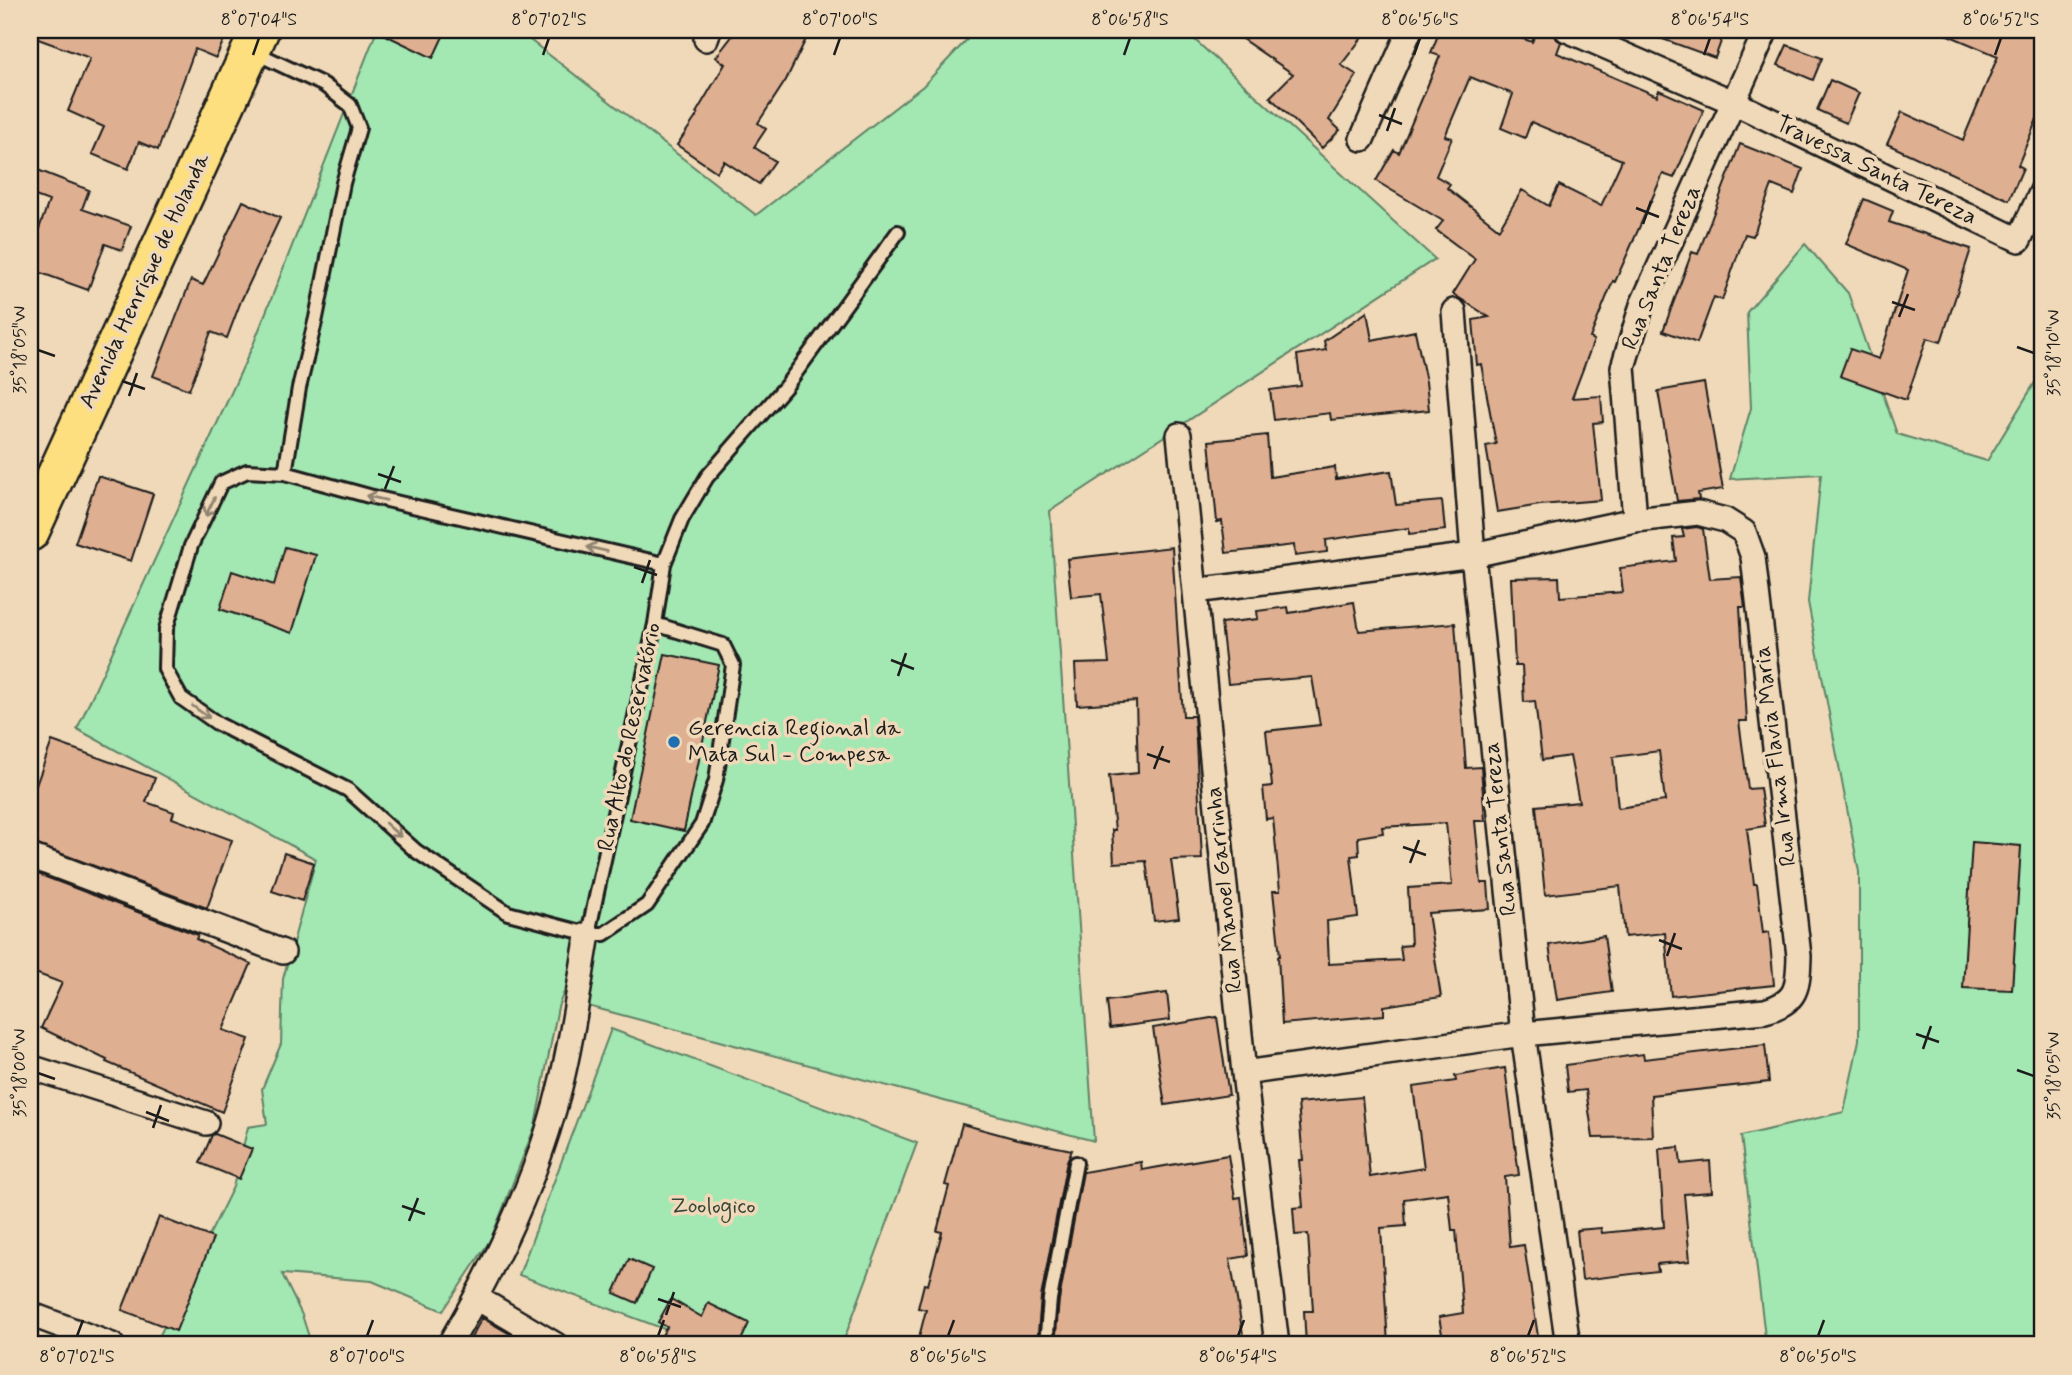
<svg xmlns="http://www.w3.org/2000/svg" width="2072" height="1375" font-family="Mynerve,sans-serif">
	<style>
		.green { fill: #a3e7b2; stroke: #608267; stroke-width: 2 }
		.building { fill: #dfaf91; stroke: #1c1c1c; stroke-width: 2; fill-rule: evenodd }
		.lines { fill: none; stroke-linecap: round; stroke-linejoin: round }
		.service-casing { stroke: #1c1c1c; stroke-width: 18 }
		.minor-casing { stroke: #1c1c1c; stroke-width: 28 }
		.primary-casing { stroke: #1c1c1c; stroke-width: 42 }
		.service { stroke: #f0d9b8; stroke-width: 12 }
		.minor { stroke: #f0d9b8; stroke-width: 23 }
		.primary { stroke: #fddf80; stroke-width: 37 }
		.oneway { stroke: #918472 }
		.ticks { fill: none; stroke: #1c1c1c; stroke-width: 2.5 }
		.poi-dot { fill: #1f6fb2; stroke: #f0d9b8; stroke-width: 2.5 }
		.labels { text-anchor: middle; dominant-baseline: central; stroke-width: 7; stroke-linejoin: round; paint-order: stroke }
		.street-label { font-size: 23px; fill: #1c1c1c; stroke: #f0d9b8 }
		.poi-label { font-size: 23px; fill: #1c1c1c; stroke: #f0d9b8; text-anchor: start }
		.park-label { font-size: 23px; fill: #37453a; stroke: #f0d9b8 }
		.neatline { fill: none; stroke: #1c1c1c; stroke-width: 2.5 }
		.ticks-label { font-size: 18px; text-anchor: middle; fill: #1c1c1c }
	</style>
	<rect width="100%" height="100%" fill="#f0d9b8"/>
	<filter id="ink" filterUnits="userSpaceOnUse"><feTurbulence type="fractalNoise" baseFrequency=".0143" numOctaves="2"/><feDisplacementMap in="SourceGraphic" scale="14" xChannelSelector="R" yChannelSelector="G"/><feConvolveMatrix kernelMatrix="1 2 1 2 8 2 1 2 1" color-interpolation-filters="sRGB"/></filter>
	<g filter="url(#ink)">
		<path class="green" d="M377,30H517L756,215L923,86L976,30H1184L1435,259L1050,511L1094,1141L588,1006L564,992L558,1007L535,1126L491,1239L443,1311L372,1281L282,1274L302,1315L310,1340L306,1345H155L233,1187L248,1127L267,1124L262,1089L281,1044L283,979L316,859L77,729L253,345Z
			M1805,244L1848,293L1897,434L1987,461L2042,371V1345H1766L1741,1136L1844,1112L1859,1040V872L1808,602L1821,474L1730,479L1751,408L1747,312Z
			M611,1029L917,1143L842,1345H707L519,1275Z"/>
		<path class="building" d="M30,30H228L216,58L195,49L158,150L139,142L128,169L92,154L104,127L68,111L90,58L30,36Z
			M375,30H446L433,58Z
			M737,30H788L806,39L786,80L758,123L766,129L754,147L775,161L759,184L724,161L717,172L677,145L698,114L696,113L725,64L716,57Z
			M1229,30H1368L1341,65L1357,75L1329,120L1340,130L1322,148L1270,97L1293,74Z
			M1440,30H1499L1532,42L1537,30H1553L1555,38L1561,42L1557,53L1657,96L1659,90L1704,110L1674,178L1663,174L1615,282L1613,281L1590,338L1594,340L1572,398L1601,396L1603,422L1593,423L1601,500L1540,505L1497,512L1486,446L1496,444L1481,364L1477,365L1473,320L1489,317L1453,294L1475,259L1436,230L1443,221L1376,181L1394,150L1399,153L1440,56L1431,53ZM1470,77L1513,94L1501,128L1525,138L1531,122L1622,160L1601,206L1559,185L1549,206L1522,190L1499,229L1447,188L1450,184L1436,176L1452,138L1445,136Z
			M1646,30H1725L1715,58L1646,33Z
			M1936,30H2042V107L2018,165L2023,168L2009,200L1887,144L1902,112L1963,140L1998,56Z
			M1787,45L1822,58L1813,80L1778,65Z
			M1830,80L1859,93L1846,123L1817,110Z
			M1740,144L1803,169L1794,194L1772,185L1753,236L1745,234L1722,300L1714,297L1697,343L1663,331L1692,252L1698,254Z
			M30,167L89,190L82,209L131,226L122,250L105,244L88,290L30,269V254L49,201L30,194Z
			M1864,199L1893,211L1889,222L1971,249L1941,342L1927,338L1906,400L1840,376L1850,349L1879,359L1908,270L1846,244Z
			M243,201L280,218L241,301L227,338L211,332L189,390L153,376L191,280L203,285Z
			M1367,312L1372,340L1415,331L1426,382L1429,410L1331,420L1330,413L1274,420L1270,390L1301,386L1297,355L1326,350L1324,341Z
			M1704,383L1723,489L1698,493L1699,499L1677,501L1658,391Z
			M1267,435L1270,477L1335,467L1336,479L1391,471L1396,505L1442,501L1445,530L1409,534V528L1326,540L1327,552L1295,556L1294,545L1226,553L1222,521L1217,522L1209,441Z
			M98,476L153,494L131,561L75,543Z
			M1697,527L1703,529L1710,579L1741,577L1745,607H1740L1747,721H1739L1748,789L1760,788L1765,826L1747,829L1754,884H1757L1763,933L1769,932L1774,985L1671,996L1665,933L1625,937L1620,886L1545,895L1536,806L1579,802L1570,756L1542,760L1535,701L1524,702L1522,666H1515L1511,578L1559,577L1560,597L1623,592L1620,568L1676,561L1673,538L1684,537L1682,529ZM1659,751L1665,801L1618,808L1613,757Z
			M285,547L316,555L292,633L220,609L232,571L274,585Z
			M1172,547L1183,716H1194L1196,742L1202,859L1171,860L1179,918L1154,921L1146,861L1114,863L1112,830H1115L1109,776L1138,773L1136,701L1077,705L1075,664L1109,663L1101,594L1071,597L1067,559Z
			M1354,602L1359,631L1455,623L1466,768L1481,767L1485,821H1475L1481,883H1488L1490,909L1428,913L1441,997L1384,1006V1015L1282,1024L1278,956H1280L1273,891H1280L1273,818L1266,819L1263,787L1272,786L1266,731L1320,725L1312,677L1228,684L1221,623L1258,619L1257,611L1288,607L1289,613ZM1446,823L1452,885L1408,888L1411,945L1400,946L1402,960L1329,964L1327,921L1358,917L1351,856L1359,855L1358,837L1383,833L1382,827Z
			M665,654L719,665L684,831L630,819Z
			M52,741L155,778L146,802L174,812L172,818L232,840L207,908L30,842V802Z
			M1972,842L2021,846L2012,990L1963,988Z
			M284,853L314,863L302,901L272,891Z
			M30,871L198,935L196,939L251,964L223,1030L249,1039L222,1112L106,1062L107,1060L41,1028L62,983L30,971Z
			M1604,936L1612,992L1557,1000L1549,945Z
			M1167,993L1170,1020L1110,1028L1107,1001Z
			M1217,1017L1229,1095L1165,1105L1153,1028Z
			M1765,1045L1769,1082L1651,1095L1653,1137L1593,1138L1586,1090L1568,1092L1565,1065L1643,1054L1644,1059Z
			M1505,1068L1519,1175L1505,1177L1510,1247L1524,1245L1539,1343L1527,1345H1444L1439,1317L1463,1313L1456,1230H1452L1448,1193L1404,1199L1406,1226L1381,1228L1388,1345H1306L1304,1311H1313L1308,1234L1295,1235L1293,1208L1303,1207L1299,1160H1303L1298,1103L1362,1097L1370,1177L1424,1168L1413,1087L1456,1081L1455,1076Z
			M962,1124L1017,1139L1072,1150L1067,1161L1041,1297L1037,1345H917L926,1310L918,1308L924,1284L928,1285L942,1232L937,1231L949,1186L945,1185Z
			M215,1134L252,1149L239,1179L200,1163L212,1135Z
			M1679,1147L1681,1164L1710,1161L1712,1192L1684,1194L1690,1261L1657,1264L1658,1271L1582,1280L1577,1230L1601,1228L1602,1233L1664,1227L1659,1149Z
			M1228,1155L1235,1198L1241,1197L1248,1256L1230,1259L1244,1340L1213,1345H1055L1059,1300L1083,1172L1141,1162L1142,1170Z
			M159,1217L213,1238L176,1331L122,1310Z
			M629,1259L652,1269L637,1303L614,1293Z
			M671,1299L702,1317L708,1303L749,1323L739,1345H656L667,1327L658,1322Z
			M482,1318L498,1327L529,1345H467Z"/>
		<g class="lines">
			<defs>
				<path id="service" d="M254,52L324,85L350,105L359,128L343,183L316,318L299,388L285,473
					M655,624L723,645L733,665L716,780L702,824L647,905L604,934H588L508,913L416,851L348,790L218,724L181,698L165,669L166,629L191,546L221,483L247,471L285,473L369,496L664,564
					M588,934L655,624L664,564L682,519L707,477L786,386L898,232
					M1046,1345L1050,1299L1076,1163"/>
				<path id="minor" d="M1567,30L1733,102L2019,240L2042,191
					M706,39L709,30
					M1362,139L1410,30
					M1454,311L1473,555L1523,1034L1568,1345
					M1179,435L1244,1073L1277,1345
					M1635,520L1623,367L1642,305L1766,30
					M1195,591L1473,555L1635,520L1698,513L1725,520L1744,532L1753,557L1799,956C1798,987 1798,1002 1765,1011L1523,1034L1244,1073
					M30,856L283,952
					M30,1067L206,1123
					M477,1298L556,1345
					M30,1314L112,1345
					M449,1345C496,1265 538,1177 560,1087C573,1037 579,985 588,934"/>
				<path id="primary" d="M30,532L260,30"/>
			</defs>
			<use href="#service" class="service-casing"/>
			<use href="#minor" class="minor-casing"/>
			<use href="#primary" class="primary-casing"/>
			<use href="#service" class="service"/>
			<use href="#minor" class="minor"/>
			<use href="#primary" class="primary"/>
		</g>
		<defs><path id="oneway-shaft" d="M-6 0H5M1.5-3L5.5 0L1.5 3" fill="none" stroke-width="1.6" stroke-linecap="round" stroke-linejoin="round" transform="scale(1.75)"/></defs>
		<g class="oneway">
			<use href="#oneway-shaft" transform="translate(376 498) rotate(-167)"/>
			<use href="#oneway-shaft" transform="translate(210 507) rotate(116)"/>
			<use href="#oneway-shaft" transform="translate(597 549) rotate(-167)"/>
			<use href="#oneway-shaft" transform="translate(201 712) rotate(36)"/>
			<use href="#oneway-shaft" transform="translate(393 830) rotate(42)"/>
		</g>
	</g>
	<path class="ticks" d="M253,55L259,38M543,55L549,38M834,55L840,38M1124,55L1130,38M1414,55L1420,38M1704,55L1710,38M1995,55L2001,38M1379,115L1402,124M1387,131L1395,108M1636,208L1659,217M1643,224L1651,201M1892,302L1915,310M1899,317L1908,294M2017,347L2034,353M38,350L55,356M122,381L145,389M129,396L137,373M378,474L401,482M385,489L394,466M634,567L657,575M642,583L650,560M891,660L914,669M898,676L906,653M1147,754L1170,762M1154,769L1163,746M1403,847L1426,855M1410,863L1419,840M1659,940L1682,949M1667,956L1675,933M1916,1034L1939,1042M1923,1049L1931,1026M2017,1070L2034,1076M38,1073L55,1079M146,1112L169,1121M153,1128L161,1105M402,1206L425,1214M409,1221L418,1198M658,1299L681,1307M666,1315L674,1292M77,1336L83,1320M367,1336L373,1320M658,1336L664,1320M948,1336L954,1320M1238,1336L1244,1320M1528,1336L1534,1320M1818,1336L1824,1320"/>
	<circle class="poi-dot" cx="674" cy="742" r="7"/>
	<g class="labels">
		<g class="street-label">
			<text transform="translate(1876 171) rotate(26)">Travessa Santa Tereza</text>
			<text transform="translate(1662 268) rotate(-68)">Rua Santa Tereza</text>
			<text transform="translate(145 281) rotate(-65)">Avenida Henrique de Holanda</text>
			<text transform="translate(630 737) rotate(-78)">Rua Alto do Reservatório</text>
			<text transform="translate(1776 756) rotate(-97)">Rua Irma Flavia Maria</text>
			<text transform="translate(1501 829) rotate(-96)">Rua Santa Tereza</text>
			<text transform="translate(1225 890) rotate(-96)">Rua Manoel Garrinha</text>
		</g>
		<g class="poi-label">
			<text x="688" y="729">Gerencia Regional da<tspan x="688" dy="26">Mata Sul - Compesa</tspan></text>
		</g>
		<g class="park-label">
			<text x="713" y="1207">Zoologico</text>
		</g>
	</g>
	<rect width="2072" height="1375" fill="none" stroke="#f0d9b8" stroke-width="77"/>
	<rect x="38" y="38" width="1996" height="1298" class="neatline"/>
	<g class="ticks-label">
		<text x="259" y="25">8°07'04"S</text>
		<text x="549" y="25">8°07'02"S</text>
		<text x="840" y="25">8°07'00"S</text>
		<text x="1130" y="25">8°06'58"S</text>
		<text x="1420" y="25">8°06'56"S</text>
		<text x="1710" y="25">8°06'54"S</text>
		<text x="2001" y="25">8°06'52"S</text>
		<text transform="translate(19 350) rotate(-90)" y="6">35°18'05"W</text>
		<text transform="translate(2053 353) rotate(-90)" y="6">35°18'10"W</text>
		<text transform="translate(19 1073) rotate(-90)" y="6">35°18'00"W</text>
		<text transform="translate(2053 1076) rotate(-90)" y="6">35°18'05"W</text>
		<text x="77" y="1362">8°07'02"S</text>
		<text x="367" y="1362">8°07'00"S</text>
		<text x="658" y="1362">8°06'58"S</text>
		<text x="948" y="1362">8°06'56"S</text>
		<text x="1238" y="1362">8°06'54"S</text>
		<text x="1528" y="1362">8°06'52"S</text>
		<text x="1818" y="1362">8°06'50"S</text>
	</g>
</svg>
